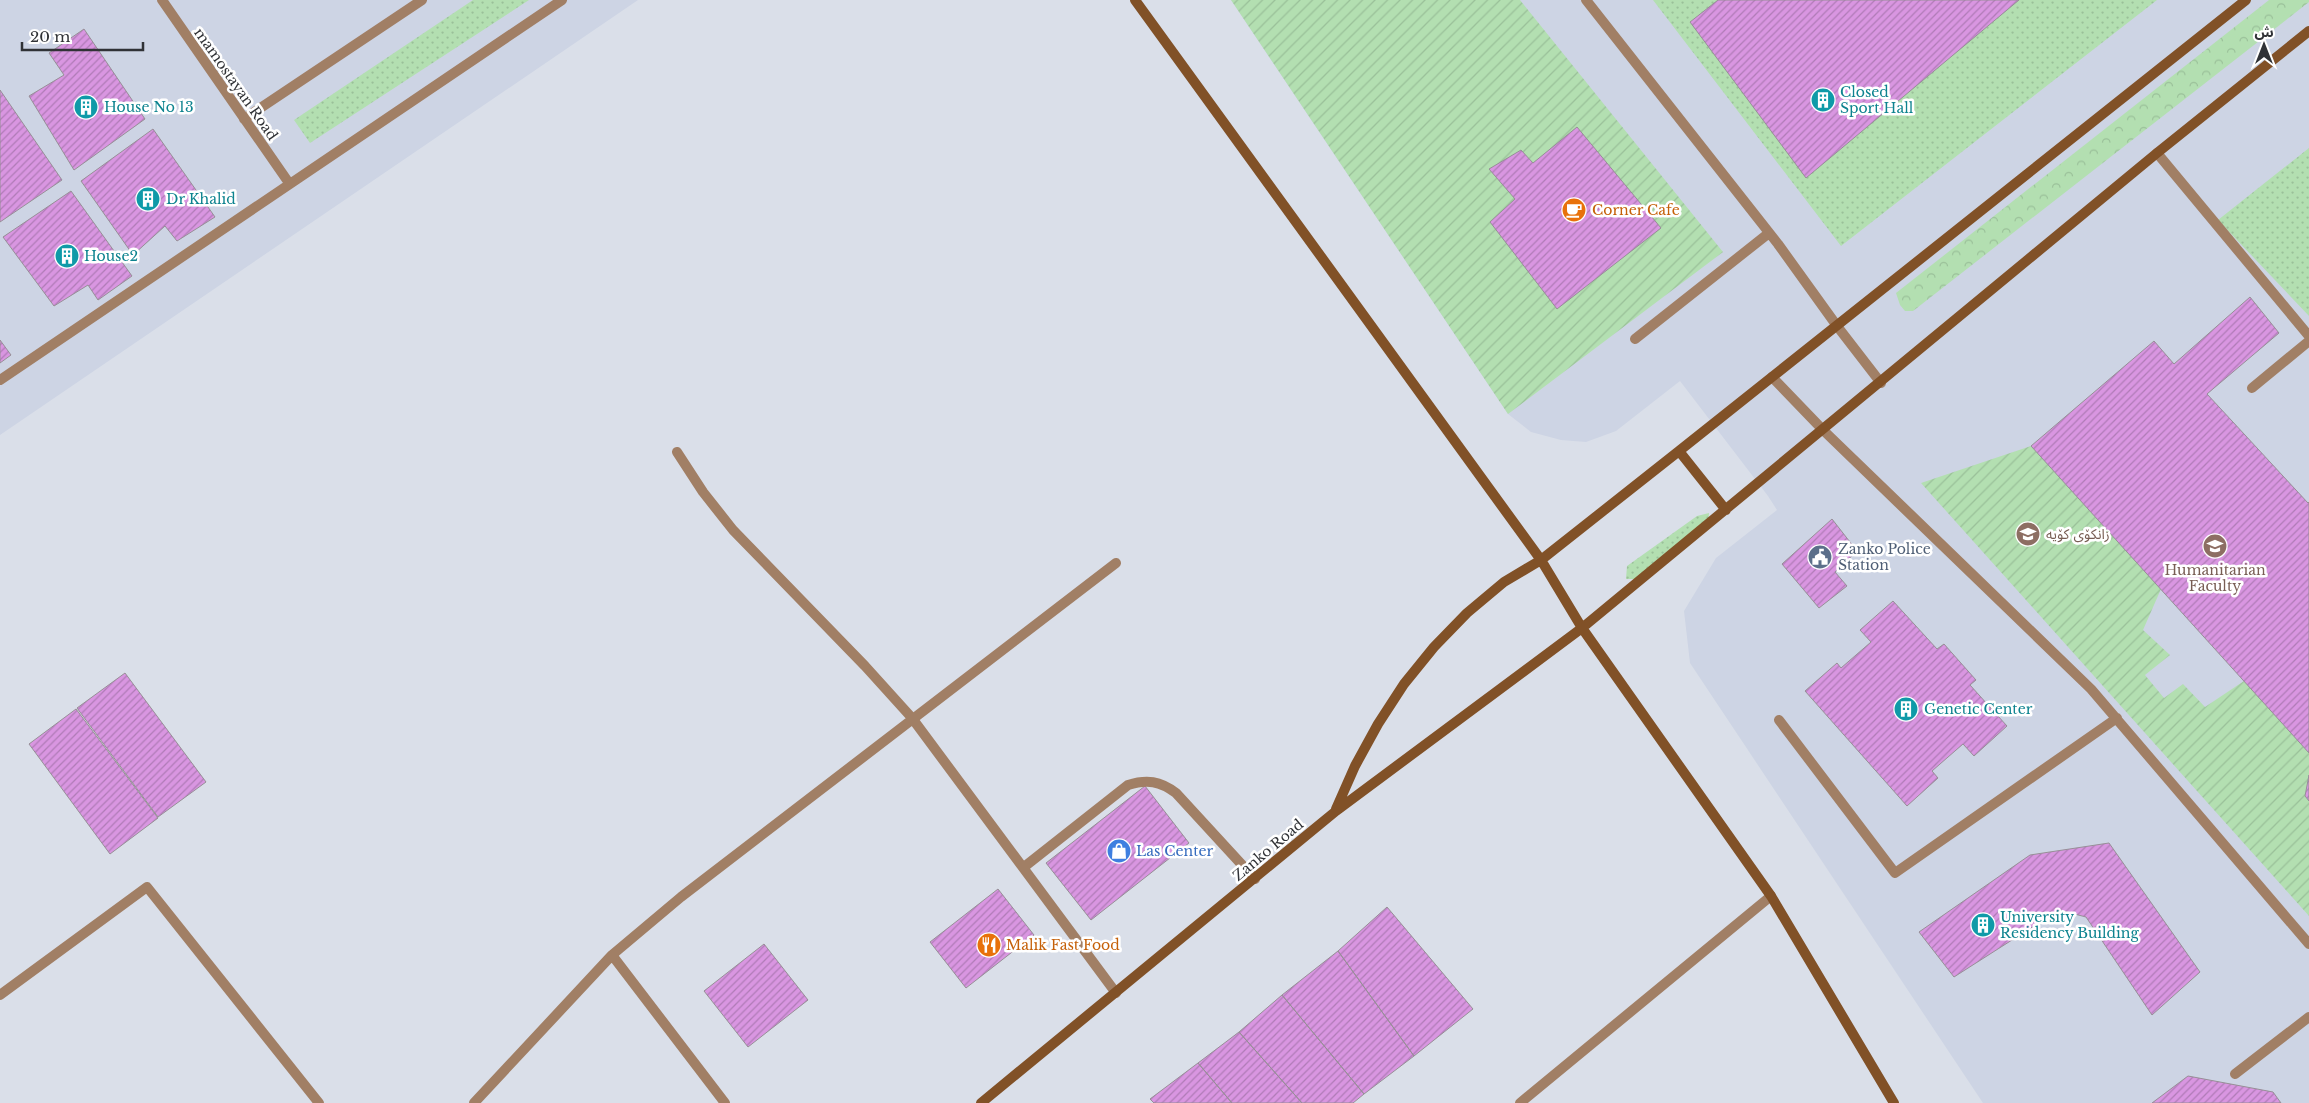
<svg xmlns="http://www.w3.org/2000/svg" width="2309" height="1103" font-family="'Libre Baskerville','Noto Sans Arabic',serif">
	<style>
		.built { fill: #cdd4e4 }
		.forest { fill: url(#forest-crowns) }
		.park { fill: url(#park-dots) }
		.garden { fill: url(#garden-furrows) }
		.building { fill: url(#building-hatch); stroke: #978f97 }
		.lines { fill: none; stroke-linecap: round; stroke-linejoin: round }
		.lane { stroke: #a17f65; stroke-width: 10 }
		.street { stroke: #a17f65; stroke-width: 10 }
		.secondary { stroke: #815127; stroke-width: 10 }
		.labels { text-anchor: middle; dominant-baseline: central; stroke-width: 5; stroke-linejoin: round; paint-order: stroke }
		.street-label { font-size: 14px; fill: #303236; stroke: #fff }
		.culture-label { font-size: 14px; fill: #0d838f; stroke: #fff; text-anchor: start }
		.food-label { font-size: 14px; fill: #c56008; stroke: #fff; text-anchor: start }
		.education-label { font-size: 14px; fill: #785e54; stroke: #fff; text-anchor: start }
		.service-label { font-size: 14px; fill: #4e5e75; stroke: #fff; text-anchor: start }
		.shop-label { font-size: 14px; fill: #366cbe; stroke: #fff; text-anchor: start }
	</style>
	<defs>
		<pattern id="forest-crowns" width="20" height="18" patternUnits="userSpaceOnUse" patternTransform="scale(1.25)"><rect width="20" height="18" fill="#b3dfb1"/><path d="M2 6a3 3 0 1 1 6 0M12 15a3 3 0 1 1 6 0" fill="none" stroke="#9ac099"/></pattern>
		<pattern id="park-dots" width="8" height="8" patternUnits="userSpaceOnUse" patternTransform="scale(1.25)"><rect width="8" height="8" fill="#b3dfb1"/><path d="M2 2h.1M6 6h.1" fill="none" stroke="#9ac099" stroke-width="1.8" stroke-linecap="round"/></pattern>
		<pattern id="garden-furrows" width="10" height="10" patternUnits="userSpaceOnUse" patternTransform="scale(1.25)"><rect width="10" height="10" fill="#b3dfb1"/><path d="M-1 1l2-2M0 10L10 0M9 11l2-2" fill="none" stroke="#9ac099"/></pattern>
		<pattern id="building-hatch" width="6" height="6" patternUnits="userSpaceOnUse" patternTransform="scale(1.25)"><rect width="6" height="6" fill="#d996e1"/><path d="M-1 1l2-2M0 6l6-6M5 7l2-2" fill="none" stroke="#b07bb7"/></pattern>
	</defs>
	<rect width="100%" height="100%" fill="#dadfe9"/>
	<path class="built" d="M0,0H638L0,435Z
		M1231,0H2309V1103H1983L1690,663L1684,611L1716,558L1777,510L1768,496L1680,381L1616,431L1586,442L1561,440L1531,432L1508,414Z"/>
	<path class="forest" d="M2269,0H2309V2L1913,311H1905L1900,305L1896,293Z"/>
	<path class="park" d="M473,0H529L310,143L294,120Z
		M1653,0H2157L1841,246Z
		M2309,148V316L2218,220Z
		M1709,513L1708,528L1639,579H1626L1627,566L1697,516Z"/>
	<path class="garden" d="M1231,0H1520L1723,252L1508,414Z
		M2031,446L2161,589L2143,630L2170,655L2145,675L2164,698L2183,684L2205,707L2244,681L2309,753V775L2305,796L2309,801V916L1921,483Z"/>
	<path class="building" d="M1718,0H2019L1806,178L1690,22Z
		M84,29L145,119L74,170L29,96L64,75L49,53Z
		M0,90L62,180L0,222Z
		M1577,127L1661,228L1557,309L1490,222L1515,199L1489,169L1521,150L1533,163Z
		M153,129L215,217L177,241L165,226L133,255L81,181Z
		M71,191L132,276L98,300L88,285L54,306L3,237Z
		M2250,297L2279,333L2207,394L2308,503L2309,502V753L2031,446L2154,341L2174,364Z
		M0,340L11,355L0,363Z
		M1832,519L1857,551L1835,572L1847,586L1819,608L1782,564Z
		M1893,601L1937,649L1944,644L1976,680L1970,685L2007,726L1974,756L1963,744L1932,771L1938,778L1907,806L1805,691L1837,663L1841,668L1871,642L1860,630Z
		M125,673L206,782L158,817L77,708Z
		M76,709L158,818L110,854L29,744Z
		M2309,775V801L2305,796Z
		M1145,786L1189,843L1091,920L1046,863Z
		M2109,843L2200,972L2152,1015L2086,917L2059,910L1954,977L1919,932L2030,855Z
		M998,889L1034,935L966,988L930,942Z
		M1387,907L1473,1009L1414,1056L1338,951Z
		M764,944L808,1000L748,1047L704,991Z
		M1338,951L1414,1056L1364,1094L1282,995Z
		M1282,995L1364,1094L1353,1103H1302L1239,1032Z
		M1239,1032L1302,1103H1232L1198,1063Z
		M1198,1063L1232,1103H1154L1150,1099Z
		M2188,1076L2273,1092L2281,1103H2152Z"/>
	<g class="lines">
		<path class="lane" d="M1586,0L1778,244L1837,326L1881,383
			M2157,153L2309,336
			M1635,339L1769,233
			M1772,377L1823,430L2091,689L2309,944
			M2252,388L2309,341
			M1779,720L1895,873L2117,718"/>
		<path class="street" d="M162,0L289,183
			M244,119L422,0
			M0,380L562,0
			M677,452L703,492L733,530L865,666L912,718L1116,993
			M1024,867L1128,785C1147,779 1160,781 1176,793L1255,879
			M612,955L725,1103
			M0,995L147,887L319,1103
			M2235,1074L2309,1017
			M474,1103L612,955L681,897L1116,563
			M1520,1103L1771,896"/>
		<path class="secondary" d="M1135,0L1541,560L1582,628L1771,896L1894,1103
			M1679,451L1726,510
			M1336,809L1355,766L1378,724L1404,684L1434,647L1467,613L1504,582L1541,560L1679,451L2246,0
			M981,1103L1336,811L1582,628L2157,153L2309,31"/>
	</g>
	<defs>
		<symbol id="building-disc" viewBox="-11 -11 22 22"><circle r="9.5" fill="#0f9aa8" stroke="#fff"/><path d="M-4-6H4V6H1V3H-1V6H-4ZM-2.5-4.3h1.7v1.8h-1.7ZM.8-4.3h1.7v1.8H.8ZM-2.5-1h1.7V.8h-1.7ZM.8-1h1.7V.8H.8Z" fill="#fff"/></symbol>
		<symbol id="cafe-disc" viewBox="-11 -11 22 22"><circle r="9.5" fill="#e8710a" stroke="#fff"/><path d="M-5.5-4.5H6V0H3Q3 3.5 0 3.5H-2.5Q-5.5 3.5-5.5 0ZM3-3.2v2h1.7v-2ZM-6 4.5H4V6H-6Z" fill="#fff"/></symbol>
		<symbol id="university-disc" viewBox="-11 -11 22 22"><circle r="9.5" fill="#8d6e63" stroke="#fff"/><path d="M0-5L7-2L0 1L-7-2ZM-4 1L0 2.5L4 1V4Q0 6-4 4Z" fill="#fff"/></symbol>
		<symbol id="civic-disc" viewBox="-11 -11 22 22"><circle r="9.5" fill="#5c6f8a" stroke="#fff"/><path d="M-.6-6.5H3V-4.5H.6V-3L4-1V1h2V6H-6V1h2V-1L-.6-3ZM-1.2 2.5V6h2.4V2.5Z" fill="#fff"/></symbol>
		<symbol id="shop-disc" viewBox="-11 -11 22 22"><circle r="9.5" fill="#3f7fe0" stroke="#fff"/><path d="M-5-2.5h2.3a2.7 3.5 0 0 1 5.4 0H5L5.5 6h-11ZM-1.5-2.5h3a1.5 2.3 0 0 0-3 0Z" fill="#fff"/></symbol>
		<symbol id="restaurant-disc" viewBox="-11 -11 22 22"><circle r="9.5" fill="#e8710a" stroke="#fff"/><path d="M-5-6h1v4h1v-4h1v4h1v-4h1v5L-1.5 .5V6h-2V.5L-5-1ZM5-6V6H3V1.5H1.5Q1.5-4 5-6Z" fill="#fff"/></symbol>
	</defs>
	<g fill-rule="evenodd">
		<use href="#building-disc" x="1809" y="86" width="28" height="28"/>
		<use href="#building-disc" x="72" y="93" width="28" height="28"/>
		<use href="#building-disc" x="134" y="185" width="28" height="28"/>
		<use href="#cafe-disc" x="1560" y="196" width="28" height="28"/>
		<use href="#building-disc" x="53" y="242" width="28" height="28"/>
		<use href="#university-disc" x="2014" y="520" width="28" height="28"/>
		<use href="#university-disc" x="2201" y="532" width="28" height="28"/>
		<use href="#civic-disc" x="1806" y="543" width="28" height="28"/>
		<use href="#building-disc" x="1892" y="695" width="28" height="28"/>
		<use href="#shop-disc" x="1105" y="837" width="28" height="28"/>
		<use href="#building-disc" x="1969" y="911" width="28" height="28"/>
		<use href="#restaurant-disc" x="975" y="931" width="28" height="28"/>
	</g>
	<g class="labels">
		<g class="street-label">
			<text transform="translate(236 84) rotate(55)">mamostayan Road</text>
			<text transform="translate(1268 850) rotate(-40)">Zanko Road</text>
		</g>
		<g class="culture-label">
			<text x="1840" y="92">Closed<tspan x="1840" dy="16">Sport Hall</tspan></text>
			<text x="104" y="107">House No 13</text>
			<text x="166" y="199">Dr Khalid</text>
			<text x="84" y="256">House2</text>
			<text x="1924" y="709">Genetic Center</text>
			<text x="2000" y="917">University<tspan x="2000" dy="16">Residency Building</tspan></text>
		</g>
		<g class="food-label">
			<text x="1592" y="210">Corner Cafe</text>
			<text x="1006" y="945">Malik Fast Food</text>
		</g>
		<g class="education-label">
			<text x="2046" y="534">زانکۆی کۆیە</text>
			<text x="2215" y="570" text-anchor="middle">Humanitarian<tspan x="2215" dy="16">Faculty</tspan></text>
		</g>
		<g class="service-label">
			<text x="1838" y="549">Zanko Police<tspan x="1838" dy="16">Station</tspan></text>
		</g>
		<g class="shop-label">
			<text x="1136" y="851">Las Center</text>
		</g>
	</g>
	<g transform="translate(2264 45)" stroke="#ffffff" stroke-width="4" paint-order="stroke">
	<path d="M0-4L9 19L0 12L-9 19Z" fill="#303236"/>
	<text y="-8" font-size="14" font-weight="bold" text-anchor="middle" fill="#303236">ش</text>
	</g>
	<path d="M22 42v8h121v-8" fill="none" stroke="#303236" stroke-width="2.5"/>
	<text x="30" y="42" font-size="15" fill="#303236" stroke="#ffffff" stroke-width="4" paint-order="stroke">20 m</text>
</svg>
